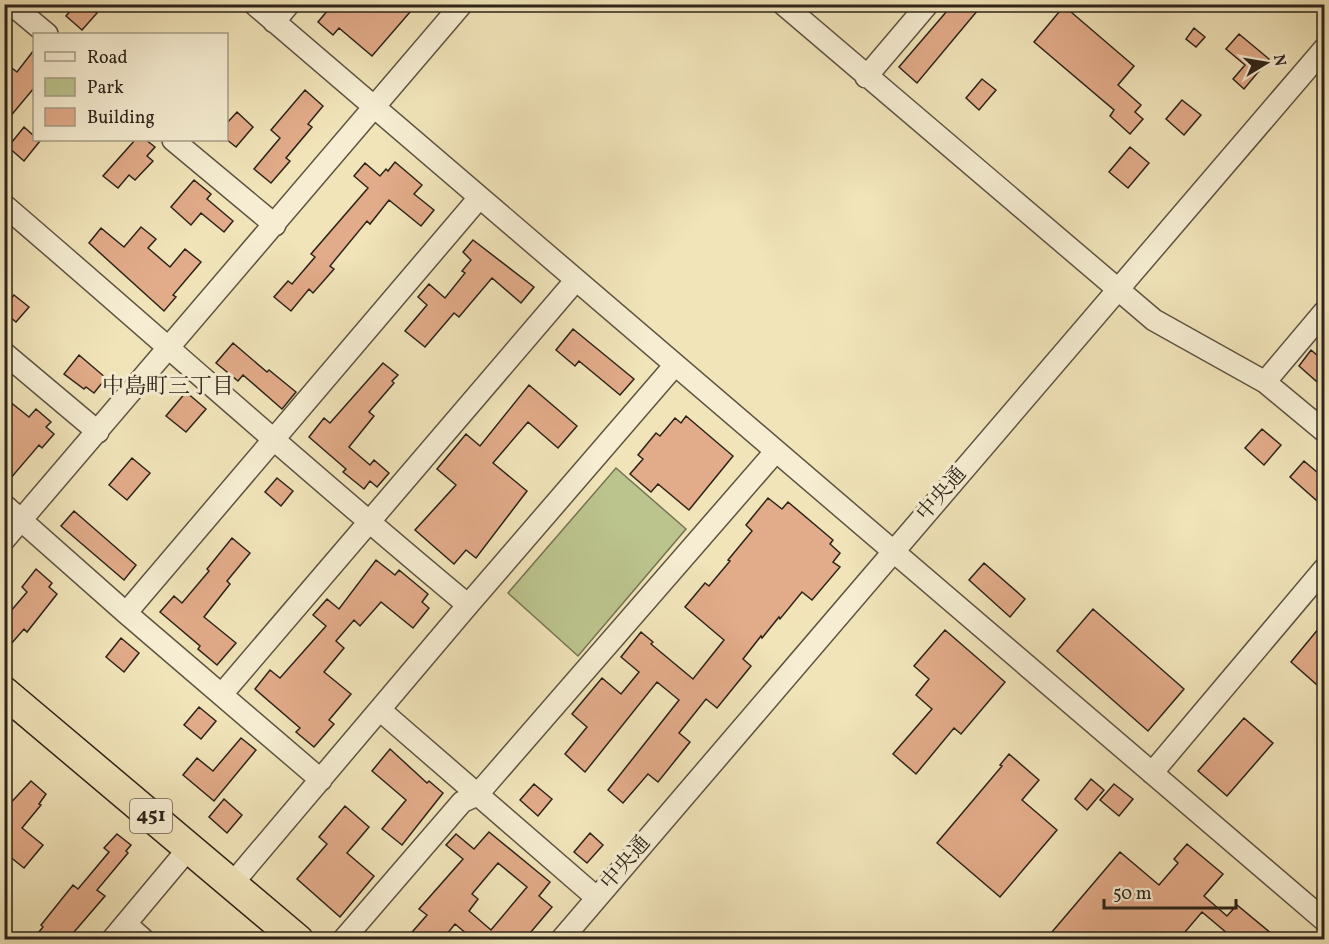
<svg xmlns="http://www.w3.org/2000/svg" width="1329" height="944" font-family="Vollkorn,'Noto Serif JP',serif">
	<style>
		.green { fill: #bcc48e; stroke: #747454; stroke-width: 1.5 }
		.building { fill: #e2ab89; stroke: #2d241a; stroke-width: 1.5; fill-rule: evenodd }
		.lines { fill: none; stroke-linecap: round; stroke-linejoin: round }
		.minor-casing { stroke: #5e5442; stroke-width: 24 }
		.highway-casing { stroke: #2d241a; stroke-width: 33 }
		.minor { stroke: #f6edd2; stroke-width: 21 }
		.highway { stroke: #f1e4b9; stroke-width: 30 }
		.labels { text-anchor: middle; dominant-baseline: central; stroke-width: 6; stroke-linejoin: round; paint-order: stroke }
		.shield { fill: #f6edd2; stroke: #696051; stroke-width: 1.5 }
		.shield-label { font-size: 20px; font-weight: bold; fill: #2d241a }
		.street-label { font-size: 21px; fill: #2d241a; stroke: #f6edd2 }
		.neighbourhood-label { font-size: 22px; fill: #2d241a; stroke: #f6edd2 }
	</style>
	<rect width="100%" height="100%" fill="#f1e4b9"/>
	<filter id="stains"><feTurbulence type="fractalNoise" baseFrequency=".00333" numOctaves="4"/><feColorMatrix values="0 0 0 0 .2 0 0 0 0 .09 0 0 0 0 .02 0 0 0 .5 -.17"/></filter>
	<radialGradient id="worn" r=".72"><stop offset=".6" stop-color="#630" stop-opacity="0"/><stop offset="1" stop-color="#630" stop-opacity=".3"/></radialGradient>
	<path class="green" d="M616,468L686,529L578,656L508,593Z"/>
	<path class="building" d="M76,4H88L97,13L82,30L66,16Z
		M333,4H417L372,56L339,28L333,35L318,22Z
		M953,4H983L917,83L899,67Z
		M1064,6L1134,66L1118,85L1141,105L1135,112L1143,119L1130,134L1110,116L1114,110L1034,42Z
		M1194,28L1205,37L1196,47L1186,39Z
		M1239,34L1269,59L1244,89L1233,79L1245,65L1226,49Z
		M34,50V88L4,124V62L17,72Z
		M982,79L996,90L979,110L966,98Z
		M305,90L323,106L308,124L312,127L286,158L290,161L271,183L254,169L280,138L271,130Z
		M1182,100L1201,115L1184,135L1166,119Z
		M237,112L253,127L236,147L226,139V124Z
		M24,127L34,136V140L40,141L24,161L8,147Z
		M135,140H146L155,147L147,156L153,161L135,180L129,175L118,188L103,176Z
		M1130,147L1149,163L1128,188L1109,172Z
		M395,162L422,185L414,194L434,210L421,226L389,200L370,224L367,221L330,266L334,269L313,293L309,289L291,311L274,297L288,281L292,284L315,257L311,254L368,188L354,176L365,163L380,176L386,169L388,171Z
		M194,180L211,194L207,199L233,221L224,232L201,213L191,225L171,207Z
		M141,227L156,239L148,248L170,267L185,249L201,262L173,295L176,297L164,311L89,243L101,228L124,247Z
		M473,240L534,287L521,303L492,278L459,317L454,313L425,347L405,331L427,305L418,297L429,284L445,298L465,273L462,271L471,260L463,252Z
		M14,295L29,307L16,322L4,312V306Z
		M573,329L634,379L620,395L579,361L575,366L556,350Z
		M233,343L267,372L269,370L296,392L282,409L243,375L238,381L216,363Z
		M1311,350L1324,361V388L1299,366Z
		M79,355L106,378L94,393L86,387L84,389L64,374Z
		M383,363L398,375L392,381L394,383L369,412L374,416L349,447L370,465L374,460L389,473L377,487L370,481L364,489L343,472L346,469L309,437L324,418L330,423Z
		M529,385L577,426L558,448L528,422L493,463L527,491L476,558L466,550L454,564L415,530L456,485L437,469L466,434L480,446Z
		M186,392L206,409L186,432L166,416Z
		M4,397L29,417L36,409L51,422L46,427L54,434L42,448L39,445L4,486Z
		M686,416L733,456L689,510L658,484L651,492L630,474L643,459L638,455L656,433L660,436L675,418L681,423Z
		M1262,429L1281,445L1264,465L1245,448Z
		M132,458L150,473L127,500L109,485Z
		M1304,461L1324,478V507L1290,477Z
		M277,478L293,491L281,506L265,492Z
		M768,498L782,509L788,502L833,540L830,544L840,553L833,562L840,567L812,600L802,592L780,619L779,617L762,638L761,636L743,659L751,666L717,708L706,699L679,733L690,742L658,782L648,774L623,803L608,790L679,700L657,682L585,772L565,754L587,727L572,714L602,678L621,694L639,672L621,657L641,632L653,642L651,644L693,679L724,640L685,607L705,583L709,586L730,561L728,560L752,531L746,525Z
		M74,511L136,565L124,580L61,526Z
		M232,538L250,553L227,581L230,584L204,617L236,643L217,665L198,649L200,646L160,612L174,596L182,603L209,571L207,569Z
		M376,560L395,575L399,570L428,594L422,602L429,608L413,628L381,602L360,626L354,620L336,641L344,648L324,672L351,694L329,720L334,724L314,747L296,732L300,728L255,689L270,670L280,678L326,626L313,615L327,599L339,609Z
		M984,563L1025,599L1010,617L969,580Z
		M36,569L52,583L49,587L57,594L27,632L24,629L4,652V619L27,592L22,587Z
		M1093,609L1184,689L1148,731L1057,651Z
		M1324,622V691L1291,662Z
		M945,630L1005,682L961,734L954,728L916,774L893,754L932,709L916,695L929,679L914,666Z
		M121,638L139,653L124,672L106,657Z
		M199,707L216,721L201,739L184,725Z
		M1244,718L1273,743L1227,796L1198,771Z
		M241,738L256,750L214,801L183,775L197,758L213,771Z
		M390,749L427,783L429,781L443,793L402,845L382,829L406,800L372,771Z
		M1009,754L1039,780L1022,800L1057,830L1000,897L937,843L1002,766L1000,765Z
		M1091,779L1104,790L1087,810L1075,799Z
		M31,781L46,794L39,804L41,805L22,828L43,845L24,868L4,852V810Z
		M534,784L552,799L538,816L520,800Z
		M1114,784L1133,799L1119,816L1100,800Z
		M224,799L242,815L227,833L209,817Z
		M345,806L369,827L347,853L374,876L340,917L297,879L327,844L319,837Z
		M489,832L550,882L539,896L552,907L525,939H473L455,924L443,939H406L427,915L419,909L463,859L446,845L456,834L474,849ZM498,863L527,887L491,930L469,911L478,899L472,894Z
		M590,833L603,845L587,863L574,852Z
		M117,834L131,845L126,851L128,853L97,890L105,896L68,939H33L43,927L41,925L73,885L78,889L109,852L104,848Z
		M1187,844L1223,874L1204,896L1227,916L1237,905L1278,939H1234L1202,912L1179,939H1046L1120,852L1159,885L1178,863L1174,859Z"/>
	<g class="lines">
		<defs>
			<path id="minor" d="M11,4L47,34
				M254,4L1324,920
				M783,4L1154,320L1265,382L1324,431
				M274,22L289,4
				M866,77L928,4
				M173,140L275,225
				M4,205C159,338 311,475 468,605
				M4,353L98,432
				M1265,382L1324,312
				M4,505L126,613L321,780
				M4,540L462,4
				M126,613L479,198
				M222,694L576,280
				M380,710L597,898
				M1152,773L1324,569
				M232,884L468,605L675,365
				M126,924L144,940
				M112,940L189,848
				M343,940L462,802L477,795L776,451
				M561,940L1324,49"/>
			<path id="highway" d="M4,692L298,940"/>
		</defs>
		<use href="#minor" class="minor-casing"/>
		<use href="#highway" class="highway-casing"/>
		<use href="#minor" class="minor"/>
		<use href="#highway" class="highway"/>
	</g>
	<g class="labels">
		<rect class="shield" x="130" y="799" width="42" height="34" rx="4.5"/>
		<g class="shield-label">
			<text x="151" y="816">451</text>
		</g>
		<g class="street-label">
			<text transform="translate(942 494) rotate(-49)">中央通</text>
			<text transform="translate(626 863) rotate(-49)">中央通</text>
		</g>
		<g class="neighbourhood-label">
			<text x="168" y="387">中島町三丁目</text>
		</g>
	</g>
	<rect width="1329" height="944" fill="none" stroke="#f1e4b9" stroke-width="24"/>
	<rect x="6" y="6" width="1317" height="932" fill="none" stroke="#2d241a" stroke-width="3"/>
	<rect x="12" y="12" width="1305" height="920" fill="none" stroke="#2d241a" stroke-width="1.5"/>
	<rect x="33" y="33" width="195" height="108" fill="#f6edd2" stroke="#a69d88" stroke-width="1.5"/>
	<rect x="45" y="52" width="30" height="9" fill="#f6edd2" stroke="#a69d88" stroke-width="1.5"/>
	<text x="87" y="63" font-size="18" fill="#2d241a">Road</text>
	<rect x="45" y="78" width="30" height="18" fill="#bcc48e" stroke="#a69d88" stroke-width="1.5"/>
	<text x="87" y="93" font-size="18" fill="#2d241a">Park</text>
	<rect x="45" y="108" width="30" height="18" fill="#e2ab89" stroke="#a69d88" stroke-width="1.5"/>
	<text x="87" y="123" font-size="18" fill="#2d241a">Building</text>
	<g transform="translate(1266 63) rotate(79)" stroke="#f6edd2" stroke-width="4.5" paint-order="stroke">
	<path d="M0-4.5L10 22L0 15L-10 22Z" fill="#2d241a"/>
	<text y="-9" font-size="16" font-weight="bold" text-anchor="middle" fill="#2d241a">N</text>
	</g>
	<path d="M1104 899v9h132v-9" fill="none" stroke="#2d241a" stroke-width="3"/>
	<text x="1113" y="899" font-size="18" fill="#2d241a" stroke="#f6edd2" stroke-width="4.5" paint-order="stroke">50 m</text>
	<rect width="100%" height="100%" filter="url(#stains)"/>
	<rect width="100%" height="100%" fill="url(#worn)"/>
</svg>
